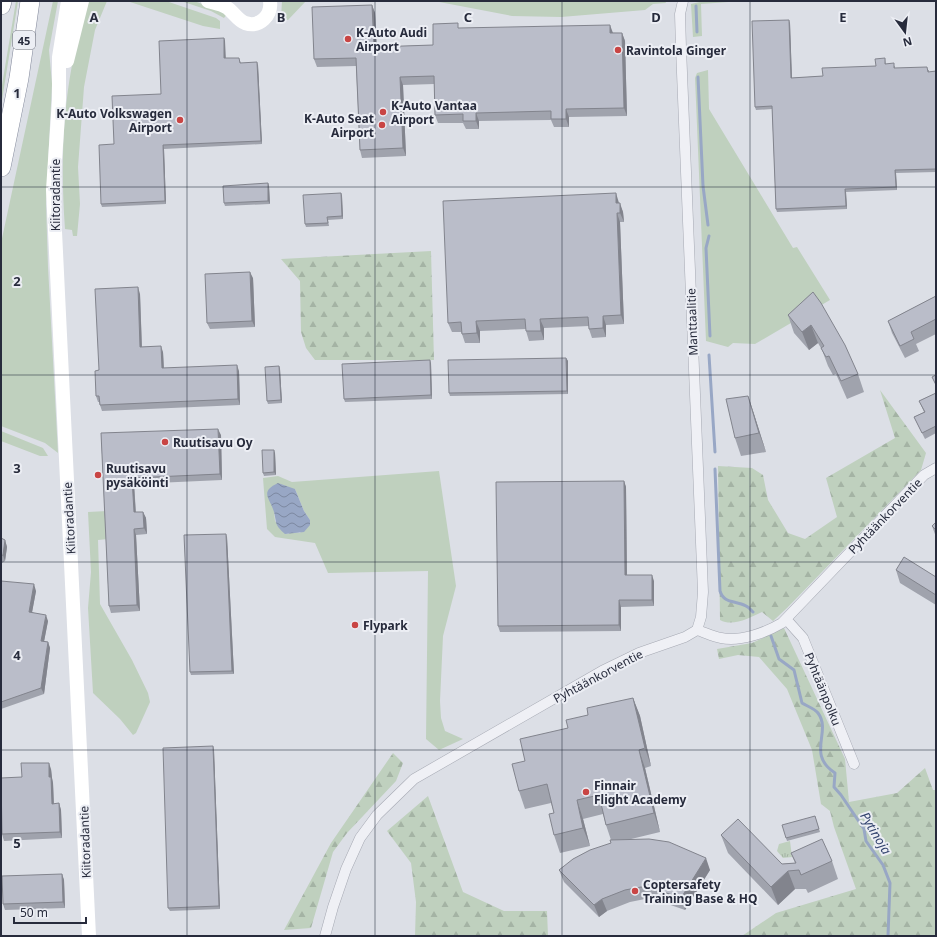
<svg xmlns="http://www.w3.org/2000/svg" width="937" height="937" font-family="'Noto Sans',sans-serif">
	<style>
		.green { fill: #bfd0be; fill-rule: evenodd }
		.forest { fill: url(#forest-firs) }
		.park { fill: url(#park-tufts) }
		.water { fill: url(#water-waves) }
		.lines { fill: none; stroke-linecap: round; stroke-linejoin: round }
		.stream { stroke: #98a7c5; stroke-width: 3 }
		.minor-casing { stroke: #a6a9b3; stroke-width: 11 }
		.motorway-casing { stroke: #848a9c; stroke-width: 20 }
		.minor { stroke: #eff0f5; stroke-width: 10 }
		.secondary { stroke: #fff; stroke-width: 14 }
		.motorway { stroke: #fff; stroke-width: 19 }
		.wall { fill: #a0a3ad }
		.shaded-wall { fill: #82848d }
		.building { fill: #babdc9; stroke: #82848d }
		.grid { fill: none; stroke: #272b3c; stroke-width: 1; stroke-opacity: 0.55 }
		.poi-dot { fill: #c94544; stroke: #eceef4; stroke-width: 1.5 }
		.labels { text-anchor: middle; dominant-baseline: central; stroke-width: 4; stroke-linejoin: round; paint-order: stroke }
		.shield { fill: #eceef4; stroke: #626673; stroke-width: 1 }
		.shield-label { font-size: 11px; font-weight: bold; fill: #272b3c }
		.poi-label { font-size: 12px; font-weight: bold; fill: #272b3c; stroke: #eceef4; text-anchor: start }
		.street-label { font-size: 12px; fill: #272b3c; stroke: #eceef4 }
		.water-label { font-size: 13px; font-style: italic; fill: #32436e; stroke: #eceef4 }
		.grid-label { font-size: 13px; text-anchor: middle; font-weight: bold; fill: #272b3c; stroke: #eceef4; stroke-width: 4; stroke-linejoin: round; paint-order: stroke }
	</style>
	<defs>
		<pattern id="forest-firs" width="22" height="20" patternUnits="userSpaceOnUse"><rect width="22" height="20" fill="#bfd0be"/><path d="M5 1l3.5 6h-7zM16 11l3.5 6h-7z" fill="#a4b3a4"/></pattern>
		<pattern id="park-tufts" width="24" height="20" patternUnits="userSpaceOnUse"><rect width="24" height="20" fill="#bfd0be"/><path d="M3 7l-1-3M5 7V3M7 7l1-3M15 17l-1-3M17 17v-4M19 17l1-3" fill="none" stroke="#a4b3a4"/></pattern>
		<pattern id="water-waves" width="16" height="10" patternUnits="userSpaceOnUse"><rect width="16" height="10" fill="#98a7c5"/><path d="M0 5q4-4 8 0t8 0" fill="none" stroke="#7c88a1"/></pattern>
	</defs>
	<rect width="100%" height="100%" fill="#dcdfe6"/>
	<path class="green" d="M16,1H18L1,106V91Z
		M53,1H58L49,50L52,84L46,204L48,267L58,453L45,443L1,426V243Z
		M107,1L95,30L84,87L78,167L80,204L77,236H73L72,230L65,229C61,174 62,118 72,65C76,44 82,23 87,2Z
		M127,1H166L216,18L220,21V29L203,26Z
		M181,1H194L228,13L224,18L211,11Z
		M282,1H306L288,20L281,18Z
		M434,1H665L666,3L653,4L645,10L561,17L512,16Z
		M704,1H742L701,4L702,36L693,37L691,4Z
		M708,70L709,109L793,248L797,247L830,300L755,344L733,343L728,347L706,341L695,78L697,73Z
		M1,431L43,448L48,456H40L1,441Z
		M439,471L456,586L443,636L440,701L441,718L445,731L463,739L439,750L426,739L428,571L328,573L315,543L275,537L267,529L263,478L278,476L292,482ZM295,489L304,511L310,520L300,533L294,532L287,534L275,521L274,511Z
		M107,511L108,539L98,540L100,604L132,660L148,693L150,702L136,733L133,735L120,719L93,693L88,608L91,572L88,512Z"/>
	<path class="forest" d="M431,251L434,360H315L306,348L301,332L300,281L281,259Z
		M880,390L926,453L921,470L787,608L773,621L762,612C749,618 733,627 720,620L718,466L752,468L763,475L768,500L788,533L805,539L837,517L826,478L895,438Z
		M784,628L845,759L849,802L897,793L925,768L933,790H936V936H742L776,913L856,889L834,827L830,811L821,804L812,750L787,689L759,657L738,655L719,659L717,649L752,643Z
		M393,753L403,763L396,781L347,833L333,852L311,928L284,930L331,843Z
		M428,796L463,892L504,911H547L548,936H415L416,902L411,863L387,831Z"/>
	<path class="park" d="M790,841L792,857L783,858L777,851L779,844Z"/>
	<path class="water" d="M278,483L295,489L304,511L310,520V525L304,532L285,534C274,524 277,524 274,512C270,498 259,492 278,483Z"/>
	<g class="lines">
		<path class="stream" d="M696,6L697,32
			M698,77L703,186L708,225
			M709,236L706,248L710,336
			M709,355L715,452
			M715,469L720,591C724,604 735,600 746,606C749,607 751,610 753,612
			M771,636L779,659L794,670L802,703C807,706 815,709 818,713C832,732 806,754 835,773L834,787L841,795L864,829L866,841L883,865L890,883L888,936"/>
		<defs>
			<path id="minor" d="M683,1L680,14L681,48L703,592L701,617L697,630
				M786,619L803,638L854,764
				M697,630C704,632 713,637 721,638C740,642 765,633 782,623L924,475L936,468
				M325,936L333,907L346,869L360,838L377,815L414,779L602,671L639,653L685,637L697,630"/>
			<path id="motorway" d="M1,5L2,1
				M1,167L19,78L30,1"/>
		</defs>
		<use href="#minor" class="minor-casing"/>
		<use href="#motorway" class="motorway-casing"/>
		<use href="#minor" class="minor"/>
		<path class="secondary" d="M68,1L59,57V100L53,190L89,936
			M208,1C214,3 221,4 226,7C233,11 237,20 245,23C260,28 272,15 270,1
			M67,61L82,1"/>
		<use href="#motorway" class="motorway"/>
	</g>
	<path class="wall" d="M372,5L375,13L377,47L433,45L460,28L622,33L625,41L627,116L569,117V127H554L551,120L479,121V129H466L463,123H438L435,115L434,84L403,85L406,156L362,158L360,150L356,66L317,67L314,59Z
		M790,23L792,78L823,76L876,66L885,58L886,64L895,66V68L929,70V72L936,71V172L896,173L897,190L846,192L847,209L777,212L776,209L772,109L756,110L755,107Z
		M224,38L225,41V58L240,61L241,63L258,65L262,144L164,149L166,204L102,207L101,204L114,144L161,94Z
		M268,183L269,186L270,204L225,206L224,203Z
		M341,193L342,196L343,219L328,220L329,226L306,227L305,224Z
		M619,203L623,212L624,222H620L624,324L606,325V337L592,338L589,329V326L544,328V340L529,341L526,331V329L480,331V343H465L462,334L461,332H452L448,323Z
		M253,278L255,327L210,329L207,323Z
		M813,292L858,374L864,392L847,399L836,374L833,375L828,366L822,350L818,343L809,350L794,333L788,315Z
		M140,294L142,347L163,352L164,368L239,371L240,405L102,411L99,402H98L96,396L99,370Z
		M936,296V334L916,344L919,351L905,358L892,333L888,321Z
		M566,358L568,361V394L450,396L449,393Z
		M431,363L432,399L345,402L344,399Z
		M279,366L280,369L282,403L268,404L267,401Z
		M936,393V433L925,439L914,417L924,412L919,401Z
		M748,396L754,414L766,452L741,456L735,438Z
		M101,433L221,435L222,480L134,484L136,512H143L146,518L147,534L136,535L140,611L111,613L109,606Z
		M275,453L276,475L264,476L263,473Z
		M624,481L626,487L627,575L654,581V606L621,607V631L500,632L498,626Z
		M936,522V537L932,526Z
		M227,537L234,674L191,675L190,672Z
		M1,538L5,540L7,547L5,561L2,563L1,570Z
		M896,570L936,577V605L900,583Z
		M1,581L36,591L32,612L48,621L44,641L48,642L50,648L44,694L1,709Z
		M633,698L640,716L651,766L645,768L660,832L627,840L710,870L685,910L659,901L645,899L630,902L607,911L599,917L564,882L559,870L611,843V840L606,825L603,814L583,819L590,846L560,853L554,835V813L551,803L525,809L519,791L568,728L588,715Z
		M213,746L214,750L220,909L170,911L168,908Z
		M51,769L52,778L53,783L54,804L59,803L61,810L62,838L4,841L2,834L22,777Z
		M815,816L820,832L787,841L786,838Z
		M721,835L782,864L795,863L791,853L832,861L838,879L808,893L806,889H795L778,905L728,853Z
		M62,874L64,880L65,908L5,910L3,904Z"/>
	<path class="shaded-wall" d="M372,5L375,13L377,55L374,47Z
		M789,20L790,23L792,81L791,78Z
		M610,25L613,33V41L610,33Z
		M622,33L625,41L627,116L624,108Z
		M224,38L225,41L226,61L224,58Z
		M257,62L258,65L262,144L261,141Z
		M400,77L403,85L406,156L403,148Z
		M566,109L569,117V127L566,119Z
		M476,113L479,121V129L476,121Z
		M163,145L164,149L166,204L165,201Z
		M895,170L896,173L897,190L896,187Z
		M268,183L269,186L270,204L268,201Z
		M845,189L846,192L847,209L846,206Z
		M341,193L342,196L343,219L342,216Z
		M616,193L619,203H616Z
		M620,203L623,212L624,222L620,213Z
		M617,213L620,222L624,324L621,315Z
		M250,272L253,278L255,327L252,321Z
		M138,287L140,294L142,353L140,347Z
		M603,316L606,325V337L603,328Z
		M540,319L544,328V340L541,331Z
		M476,321L480,331V343L477,333Z
		M811,325L818,343L809,350L802,332Z
		M161,346L163,352L164,374L162,368Z
		M566,358L568,361V394L567,391Z
		M430,360L431,363L432,399L431,395Z
		M237,365L239,371L240,405L238,399Z
		M279,366L280,369L282,403L281,400Z
		M748,396L754,414L766,452L759,433Z
		M218,429L221,435L222,480L220,474Z
		M274,450L275,453L276,475L274,472Z
		M132,478L134,484L136,519L134,512Z
		M624,481L626,487L627,581L625,575Z
		M143,512L146,518L147,534L144,528Z
		M134,529L136,535L140,611L137,605Z
		M226,534L227,537L234,674L232,671Z
		M5,540L7,547L5,561L3,555Z
		M652,575L654,581V606L652,600Z
		M34,584L36,591L31,618L29,612Z
		M619,600L621,607V631L619,625Z
		M46,615L48,621L43,647L41,641Z
		M48,642L50,648L44,694L41,688Z
		M633,698L640,716L651,766L645,748Z
		M213,746L214,750L220,909L219,906Z
		M639,750L645,768L660,832L654,813Z
		M49,763L51,769L52,778L53,783L54,810L52,804L49,777Z
		M577,800L583,819L590,846L583,828Z
		M59,803L61,810L62,838L60,832Z
		M706,858L710,870L685,910L681,898Z
		M788,871L795,889L778,905L771,887Z
		M62,874L64,880L65,908L63,902Z
		M602,899L607,911L599,917L594,905Z"/>
	<path class="building" d="M372,5L374,47L433,45V24L458,23V28L610,25V33H622L624,108L566,109V119H551V111L476,113V121H463V114L435,115L434,76L400,77L403,148L360,150L356,58L314,59L312,7Z
		M789,20L791,78L823,76L822,68L876,66L875,59L885,58V64L894,63V68L927,67L928,72L936,71V169L895,170L896,187L845,189L846,206L776,209L772,106L755,107L752,21Z
		M224,38V58H239L240,63L257,62L261,141L163,145L165,201L101,204L99,145L114,144L112,96L161,94L159,41Z
		M268,183V201L224,203L223,186Z
		M341,193L342,216L327,217L328,223L305,224L303,195Z
		M616,193V203H620V213H617L621,315L603,316V328L589,329L588,317L540,319L541,331H526L525,319L476,321L477,333L462,334L461,322L448,323L443,201Z
		M250,272L252,321L207,323L205,274Z
		M138,287L140,347L161,346L162,368L237,365L238,399L100,405L99,396H96L95,371L99,370L95,289Z
		M813,292L821,303L845,345L858,374L841,381L829,356L826,357L821,348L824,346L811,325L802,332L788,315Z
		M936,296V319L911,332L914,339L900,346L888,321Z
		M566,358L567,391L449,393L448,360Z
		M430,360L431,395L344,399L342,364Z
		M279,366L281,400L267,401L265,367Z
		M936,375V385L932,377Z
		M936,393V426L922,433L914,417L925,412L919,401Z
		M748,396L759,433L735,438L726,399Z
		M218,429L220,474L132,478L134,512H143L144,528L134,529L137,605L109,606L101,433Z
		M262,450H274V472L263,473Z
		M624,481L625,575H652V600H619V625L498,626L496,482Z
		M936,522V530L932,526Z
		M226,534L232,671L190,672L184,535Z
		M1,538L5,540L3,555L1,556Z
		M904,557L936,577V595L896,570Z
		M1,581L34,584L29,612L46,615L41,641L48,642L41,688L1,702Z
		M633,698L645,748L639,750L654,813L606,825L599,795L577,800L583,828L554,835L549,814L554,813L547,784L519,791L512,764L525,761L520,739L568,728L566,720L588,715L587,708Z
		M213,746L219,906L168,908L163,748Z
		M21,763H49V777H51L52,804L59,803L60,832L2,834L1,778L22,777Z
		M815,816L819,829L786,838L782,825Z
		M738,819L782,864L796,863L791,853L822,839L832,861L801,875L799,870L788,871L771,887L721,835Z
		M649,839L669,842L706,858L681,898L655,889L641,887L625,890L602,899L594,905L559,870L573,859L590,850L611,843L610,840Z
		M62,874L63,902L3,904L2,876Z"/>
	<path class="grid" d="M187,1V936M375,1V936M562,1V936M750,1V936M1,187H936M1,375H936M1,562H936M1,750H936"/>
	<g class="poi-dot">
		<circle cx="348" cy="39" r="4"/>
		<circle cx="618" cy="50" r="4"/>
		<circle cx="383" cy="112" r="4"/>
		<circle cx="180" cy="120" r="4"/>
		<circle cx="382" cy="125" r="4"/>
		<circle cx="165" cy="442" r="4"/>
		<circle cx="98" cy="475" r="4"/>
		<circle cx="355" cy="625" r="4"/>
		<circle cx="586" cy="792" r="4"/>
		<circle cx="635" cy="891" r="4"/>
	</g>
	<g class="labels">
		<rect class="shield" x="13" y="31" width="22" height="18" rx="3"/>
		<g class="shield-label">
			<text x="24" y="40">45</text>
		</g>
		<g class="poi-label">
			<text x="356" y="32">K-Auto Audi<tspan x="356" dy="14">Airport</tspan></text>
			<text x="626" y="50">Ravintola Ginger</text>
			<text x="391" y="105">K-Auto Vantaa<tspan x="391" dy="14">Airport</tspan></text>
			<text x="172" y="113" text-anchor="end">K-Auto Volkswagen<tspan x="172" dy="14">Airport</tspan></text>
			<text x="374" y="118" text-anchor="end">K-Auto Seat<tspan x="374" dy="14">Airport</tspan></text>
			<text x="173" y="442">Ruutisavu Oy</text>
			<text x="106" y="468">Ruutisavu<tspan x="106" dy="14">pysäköinti</tspan></text>
			<text x="363" y="625">Flypark</text>
			<text x="594" y="785">Finnair<tspan x="594" dy="14">Flight Academy</tspan></text>
			<text x="643" y="884">Coptersafety<tspan x="643" dy="14">Training Base &amp; HQ</tspan></text>
		</g>
		<g class="street-label">
			<text transform="translate(55 195) rotate(-90)">Kiitoradantie</text>
			<text transform="translate(692 322) rotate(-92)">Manttaalitie</text>
			<text transform="translate(885 516) rotate(-46)">Pyhtäänkorventie</text>
			<text transform="translate(69 518) rotate(-93)">Kiitoradantie</text>
			<text transform="translate(598 676) rotate(-28)">Pyhtäänkorventie</text>
			<text transform="translate(823 689) rotate(68)">Pyhtäänpolku</text>
			<text transform="translate(85 842) rotate(-92)">Kiitoradantie</text>
		</g>
		<g class="water-label">
			<text transform="translate(876 833) rotate(59)">Pytinoja</text>
		</g>
	</g>
	<g class="grid-label">
		<text x="94" y="22">A</text>
		<text x="281" y="22">B</text>
		<text x="468" y="22">C</text>
		<text x="656" y="22">D</text>
		<text x="843" y="22">E</text>
		<text x="17" y="98">1</text>
		<text x="17" y="286">2</text>
		<text x="17" y="473">3</text>
		<text x="17" y="660">4</text>
		<text x="17" y="848">5</text>
	</g>
	<rect width="937" height="937" fill="none" stroke="#272b3c" stroke-width="4"/>
	<g transform="translate(905 32) rotate(165)" stroke="#eceef4" stroke-width="3" paint-order="stroke">
	<path d="M0-3L7 15L0 10L-7 15Z" fill="#272b3c"/>
	<text y="-6" font-size="11" font-weight="bold" text-anchor="middle" fill="#272b3c">N</text>
	</g>
	<path d="M14 917v6h72v-6" fill="none" stroke="#272b3c" stroke-width="2"/>
	<text x="20" y="917" font-size="12" fill="#272b3c" stroke="#eceef4" stroke-width="3" paint-order="stroke">50 m</text>
</svg>
